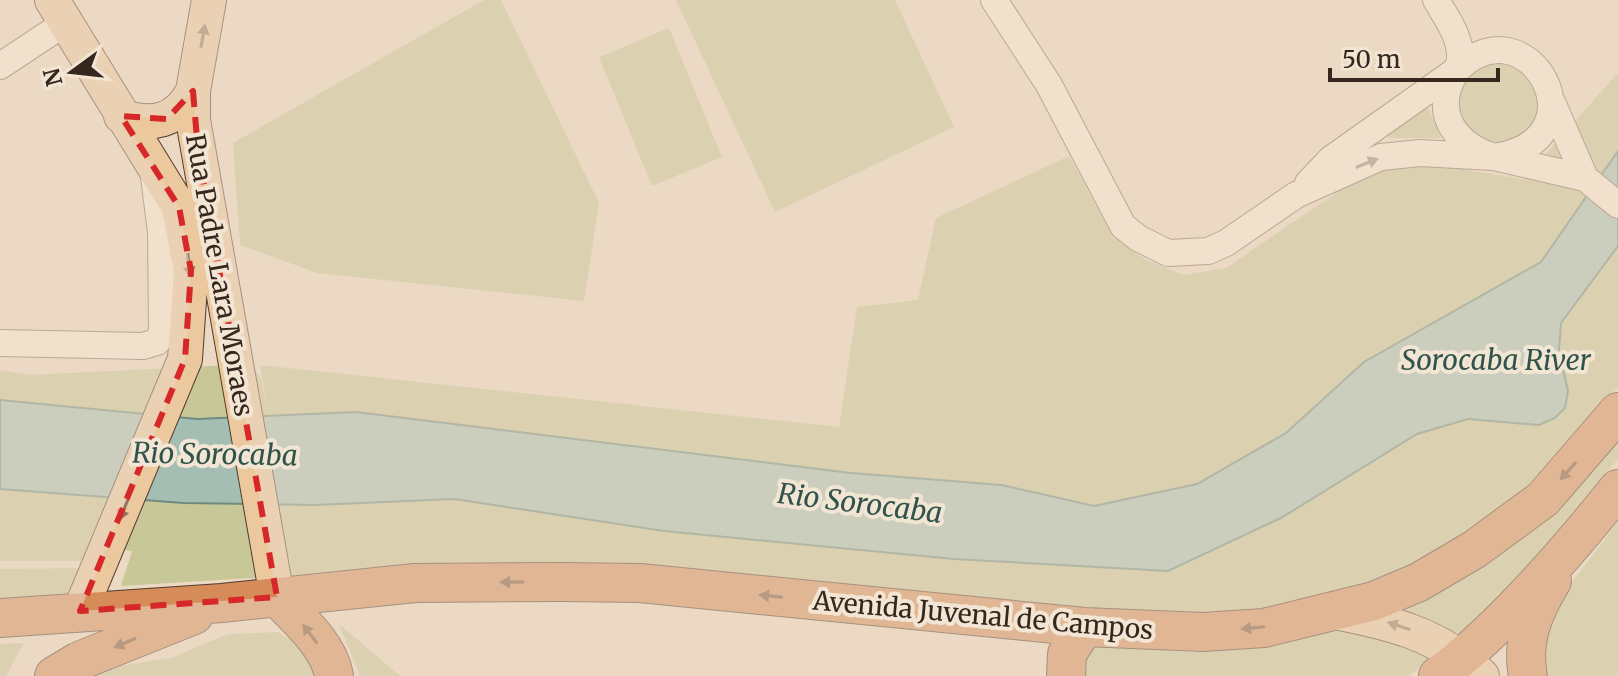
<svg xmlns="http://www.w3.org/2000/svg" width="1618" height="676" font-family="Merriweather,serif">
	<style>
		.green { fill: #c8c798 }
		.water { fill: #a5beb3; stroke: #6d8c7f; stroke-width: 2 }
		.lines { fill: none; stroke-linecap: round; stroke-linejoin: round }
		.minor-casing { stroke: #846b5b; stroke-width: 28 }
		.major-casing { stroke: #523a2f; stroke-width: 36 }
		.highway-casing { stroke: #523a2f; stroke-width: 40 }
		.minor { stroke: #f6e8d6; stroke-width: 26 }
		.major { stroke: #ecc89e; stroke-width: 34 }
		.highway { stroke: #d58c59; stroke-width: 38 }
		.oneway { fill: #90775e }
		.oneway2 { fill: #96877a }
		.oneway3 { fill: #754f36 }
		.marked { fill: none; stroke: #d62828; stroke-width: 6; stroke-dasharray: 16 10; stroke-linejoin: round }
		.labels { text-anchor: middle; dominant-baseline: central; stroke-width: 8; stroke-linejoin: round; paint-order: stroke }
		.street-label { font-size: 26px; fill: #35261e; stroke: #f3e5d3 }
		.water-label { font-size: 28px; font-style: italic; fill: #2f544c; stroke: #f3e5d3 }
	</style>
	<rect width="100%" height="100%" fill="#ebd9c4"/>
	<path class="green" d="M484,0H501L599,203L584,301L317,273L240,245L233,143Z
		M676,0H895L954,127L775,212Z
		M669,28L722,157L652,186L599,57Z
		M1458 102a41 41 0 1 1 82 0a41 41 0 1 1-82 0Z
		M1618,73V387L1525,495L1414,573L1335,598L1227,615L334,573L121,586L132,551L91,546L87,561H0V370L30,375L251,364L261,379L269,418L260,365L839,427L857,307L918,300L936,218L1069,156L1113,237L1146,260L1184,275L1226,268L1355,180L1400,165L1423,163L1523,179Z
		M1427,105L1441,138H1388L1387,134Z
		M1618,438V459L1513,583L1462,635L1396,610Z
		M1618,522V676H1549L1543,644L1554,606Z
		M88,568L73,594L0,600V569Z
		M339,624L400,676H360Z
		M1332,626L1384,632L1434,655L1409,676H1076L1081,654C1111,635 1139,648 1171,651C1223,657 1282,637 1332,626Z
		M278,632L302,647L320,676H72L79,672L171,658L228,634Z
		M24,643L6,676H0V644Z"/>
	<path class="water" d="M1618,151V246L1561,323L1559,350L1568,391L1565,408L1555,418L1539,425L1468,419L1417,434L1281,518L1168,571L954,559L664,531L454,499L315,505L183,503L0,489V400L197,419L356,412L851,473L1002,485L1094,506L1197,484L1286,433L1364,362L1541,262Z"/>
	<g class="lines">
		<defs>
			<path id="minor" d="M994,0L1049,85L1123,226L1138,238L1168,253L1208,251L1226,243L1296,195L1381,157L1420,153L1494,157L1585,178L1618,205
				M0,66L65,23
				M1552,102L1585,178
				M1308,183L1331,159L1458,69C1528,0 1607,140 1494,157C1466,148 1440,127 1447,93C1449,80 1459,71 1460,58C1461,37 1446,17 1436,0
				M0,343L143,346L157,342L162,331L161,232L153,169"/>
			<path id="major" d="M52,0L179,207L191,271L185,359L80,611
				M209,0L193,91V120L277,597
				M121,116C152,127 177,122 193,91
				M1330,611C1387,622 1439,633 1482,676"/>
			<path id="highway" d="M277,597C298,619 329,645 334,676
				M0,618L222,603L415,583L561,582L640,583L1084,627L1203,632L1264,628L1374,601L1419,582L1475,549L1543,499L1618,412
				M54,676L79,661L194,615
				M1066,676L1067,654L1084,627
				M1438,676C1500,631 1569,550 1618,489
				M1528,676C1521,641 1534,610 1552,581"/>
		</defs>
		<use href="#minor" class="minor-casing"/>
		<use href="#major" class="major-casing"/>
		<use href="#highway" class="highway-casing"/>
		<use href="#minor" class="minor"/>
		<use href="#major" class="major"/>
		<use href="#highway" class="highway"/>
	</g>
	<defs><path id="oneway-solid" d="M-6-.8H1V-3.2L6.5 0L1 3.2V.8H-6Z" transform="scale(2)"/></defs>
	<g class="oneway">
		<use href="#oneway-solid" transform="translate(203 36) rotate(-80)"/>
		<use href="#oneway-solid" transform="translate(189 265) rotate(83)"/>
		<use href="#oneway-solid" transform="translate(124 509) rotate(112)"/>
		<use href="#oneway-solid" transform="translate(1399 626) rotate(-162)"/>
	</g>
	<use class="oneway2" href="#oneway-solid" transform="translate(1367 163) rotate(-22)"/>
	<g class="oneway3">
		<use href="#oneway-solid" transform="translate(1568 471) rotate(132)"/>
		<use href="#oneway-solid" transform="translate(512 582) rotate(179)"/>
		<use href="#oneway-solid" transform="translate(771 596) rotate(-174)"/>
		<use href="#oneway-solid" transform="translate(1253 628) rotate(174)"/>
		<use href="#oneway-solid" transform="translate(310 634) rotate(-127)"/>
		<use href="#oneway-solid" transform="translate(125 643) rotate(157)"/>
	</g>
	<path d="M0 0H1618V676H0ZM193,91L198,151L277,597L80,611L185,359L191,271L179,207L121,116L167,119Z" fill="#ebd9c4" fill-opacity=".55" fill-rule="evenodd"/>
	<path class="marked" d="M193,91L198,151L277,597L80,611L185,359L191,271L179,207L121,116L167,119Z"/>
	<g class="labels">
		<g class="street-label">
			<text transform="translate(220 275) rotate(80)">Rua Padre Lara Moraes</text>
			<text transform="translate(983 615) rotate(5)">Avenida Juvenal de Campos</text>
		</g>
		<g class="water-label">
			<text x="1496" y="360">Sorocaba River</text>
			<text transform="translate(215 454) rotate(1)">Rio Sorocaba</text>
			<text transform="translate(860 503) rotate(7)">Rio Sorocaba</text>
		</g>
	</g>
	<g transform="translate(72 72) rotate(255)" stroke="#f3e5d3" stroke-width="6" paint-order="stroke">
	<path d="M0-6L14 30L0 20L-14 30Z" fill="#35261e"/>
	<text y="-12" font-size="22" font-weight="bold" text-anchor="middle" fill="#35261e">N</text>
	</g>
	<path d="M1330 68v12h168v-12" fill="none" stroke="#35261e" stroke-width="4"/>
	<text x="1342" y="68" font-size="24" fill="#35261e" stroke="#f3e5d3" stroke-width="6" paint-order="stroke">50 m</text>
</svg>
